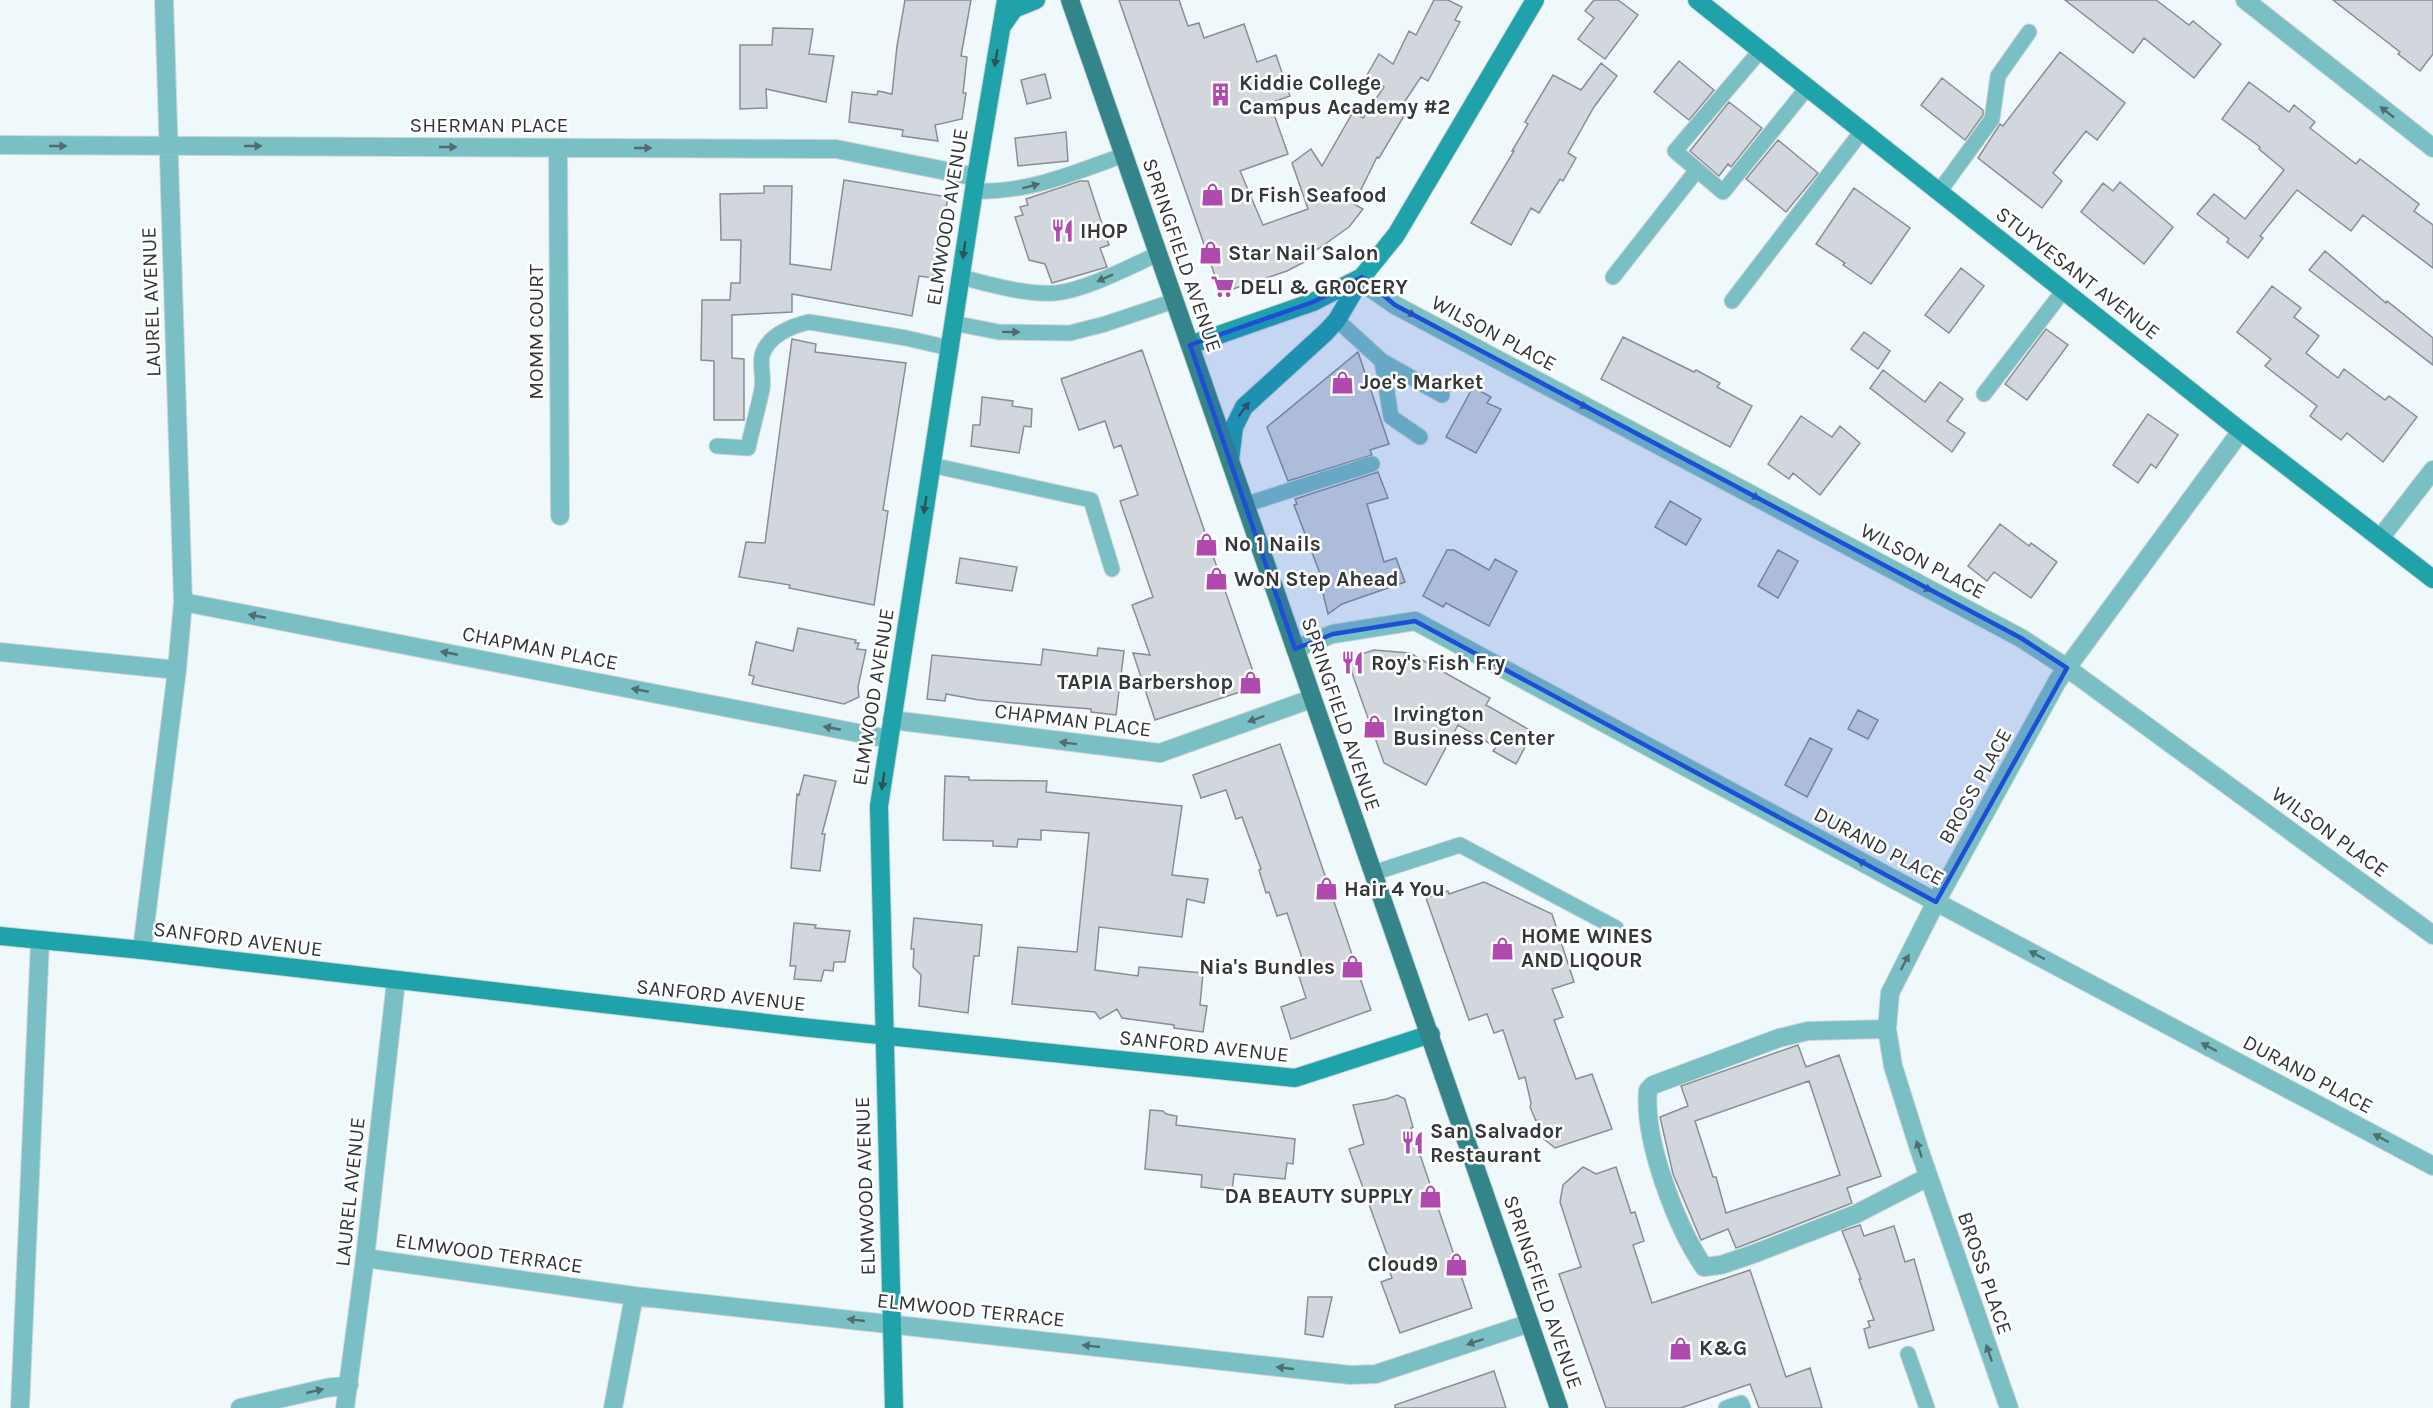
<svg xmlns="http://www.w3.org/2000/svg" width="2433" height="1408" font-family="Karla,sans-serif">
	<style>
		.building { fill: #d1d7dd; stroke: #898f94; stroke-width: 1.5; fill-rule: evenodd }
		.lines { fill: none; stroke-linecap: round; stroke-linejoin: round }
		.lane-casing { stroke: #cdd5d8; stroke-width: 17 }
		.street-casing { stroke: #cdd5d8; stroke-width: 20 }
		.secondary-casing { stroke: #cdd5d8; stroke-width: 20 }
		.primary-casing { stroke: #cdd5d8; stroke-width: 20 }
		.lane { stroke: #7abfc3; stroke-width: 15 }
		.street { stroke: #7abfc3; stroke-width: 18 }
		.secondary { stroke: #1fa2a9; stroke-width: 18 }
		.primary { stroke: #33858a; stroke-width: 18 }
		.oneway { fill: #2f5255 }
		.oneway2 { fill: #506e70 }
		.marked { fill: #1d4ed8; fill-opacity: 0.2; stroke: #1d4ed8; stroke-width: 4.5; stroke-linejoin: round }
		.labels { text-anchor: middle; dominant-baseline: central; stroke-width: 5; stroke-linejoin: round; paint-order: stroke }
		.poi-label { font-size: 21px; font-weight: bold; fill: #343839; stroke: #fff; text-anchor: start }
		.street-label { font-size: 21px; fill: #343839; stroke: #fff }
	</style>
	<rect width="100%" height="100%" fill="#eff8fb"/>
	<path class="building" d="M905,0H971L961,56L967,57L963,93H966L962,119L935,125L938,141L902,136L903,130L849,122L852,92L877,95L878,91L892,94L897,46Z
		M1119,0H1179L1188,26L1199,23L1204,38L1244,24L1257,62L1276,55L1290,96L1270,103L1288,154L1240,171L1263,225L1308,209L1292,163L1311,149L1322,166L1353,112L1363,118L1384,87L1367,75L1379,54L1393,64L1409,31L1416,35L1434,0H1448L1462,7L1455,20L1460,22L1428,81L1421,77L1401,107L1407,111L1379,158L1377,157L1354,204L1363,209L1349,227L1311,254L1312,258L1287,271L1221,293Z
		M1594,0H1618L1638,15L1605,59L1578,39L1594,18L1585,11Z
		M2065,0H2156L2189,25L2193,21L2221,44L2194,78L2144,38L2133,53Z
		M2333,0H2433V54L2420,71L2398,54L2400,52Z
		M773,28L813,29L809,54L834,56L826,102L766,89L767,108L740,109V45H772Z
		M2060,52L2125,103L2097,140L2086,131L2053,173L2062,181L2042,208L1978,158L2000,124L2003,126Z
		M1679,61L1714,90L1689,120L1654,92Z
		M1601,63L1617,76L1594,107L1568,153L1576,158L1563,181L1560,179L1539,213L1531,208L1511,245L1471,223L1514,151H1512L1528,124L1525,122L1553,75L1581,90Z
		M1045,74L1051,98L1027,104L1021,80Z
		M1942,78L1983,110V115L1965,140L1921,105Z
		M2249,82L2289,112L2294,105L2315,122L2310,128L2356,164L2360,159L2419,204L2414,211L2433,225V268L2363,215L2351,231L2297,190L2260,236L2263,238L2248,258L2227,242L2229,239L2197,214L2214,194L2245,219L2284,170L2259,149L2260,147L2222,119Z
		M1729,102L1762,128L1731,167L1728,164L1719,176L1690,151Z
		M1066,132L1068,161L1018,166L1015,138Z
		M1778,140L1818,173L1786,212L1746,179Z
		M844,180L948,197L933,278L919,276L912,316L792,294V312L732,315V358L744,359V420H714V361L701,360L702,300H730L731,283H740L741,240H721L720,194L764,193V186H792L790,264L831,270Z
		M1080,181H1088L1109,245L1100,248L1107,267L1052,283L1045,264L1029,260L1015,217L1023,215L1020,207L1028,205L1026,199Z
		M2120,182L2173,227L2144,264L2081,212L2103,183L2113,191Z
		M1854,188L1910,228L1871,284L1843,265L1845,263L1816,244Z
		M2325,251L2386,303L2387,301L2433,338V365L2309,270Z
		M1961,268L1984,286L1949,333L1925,315Z
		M2272,286L2301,308L2294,317L2319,336L2306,353L2338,378L2344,369L2385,400L2389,396L2417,417L2383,462L2347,433L2341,440L2310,416L2317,406L2265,366L2271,359L2237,332Z
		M2046,329L2068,345L2027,400L2005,384Z
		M1864,332L1890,351L1878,369L1851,349Z
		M1623,337L1694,372L1696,370L1720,383L1717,387L1752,406L1730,447L1601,379Z
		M792,339L816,344L815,352L906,363L883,510L888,511L874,605L789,588L790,585L739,577L746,542L765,543Z
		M1142,350L1258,686L1155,720L1133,653L1150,655L1132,605L1153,597L1120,501L1138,495L1121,445L1114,448L1105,421L1079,430L1061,379Z
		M1358,352L1389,444L1370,450L1372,455L1288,481L1267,427Z
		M1883,370L1925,402L1940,382L1963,399L1947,421L1965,433L1952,452L1870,388Z
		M1473,387L1491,397L1487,403L1501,409L1476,453L1446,437Z
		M982,397L1013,401L1012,406L1032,409L1031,427L1024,426L1019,453L971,446L973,425H980Z
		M2148,414L2178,435L2156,468L2151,464L2138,483L2113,465Z
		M1801,416L1832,437L1840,426L1860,443L1820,495L1793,473L1789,479L1768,464Z
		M1378,472L1388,498L1367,504L1384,562L1396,558L1405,582L1342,604L1328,614L1321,585L1324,584L1294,505L1297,504L1295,499Z
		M1670,501L1701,519L1686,545L1655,527Z
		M2000,524L2029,546L2031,543L2057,562L2031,598L1994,572L1987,581L1968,566Z
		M1447,550H1454L1489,570L1495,559L1517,571L1489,626L1446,603L1443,607L1423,596Z
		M1778,550L1798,561L1778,598L1758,586Z
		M960,558L1017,567L1012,591L956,583Z
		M798,628L856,640L855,643H859L857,649L866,650L858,687L859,697L844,704L752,684L754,676L749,675L756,642L793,651Z
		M1098,648L1124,651L1116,715L1091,712V709L979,700L946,694L945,701L927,699L932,655L1041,665L1043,649L1097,656Z
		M1374,650L1410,653L1490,698L1486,705L1533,732L1516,764L1493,751L1496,747L1458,725L1426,785L1384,763L1347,659Z
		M1858,710L1878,720L1868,739L1848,729Z
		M1810,738L1832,749L1807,797L1785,785Z
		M1280,744L1371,1010L1291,1039L1281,1007L1306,998L1298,973L1306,970L1287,913L1277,916L1269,892L1266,893L1259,870L1261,869L1242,817L1236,819L1226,790L1201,798L1193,775Z
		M804,775L836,781L822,834H825L820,871L791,868L797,794L799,795Z
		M945,776L969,777V780L1047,781L1046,792L1182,806L1172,875L1208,879L1204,903L1187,899L1182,937L1099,927L1095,970L1138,976L1139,967L1203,973L1200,1005L1207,1006L1203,1032L1174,1028V1025L1122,1018L1117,1009L1100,1019L1095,1012L1012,1004L1018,947L1077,952L1089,833L1041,830V840L1018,839L1017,847L993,846V841L943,840Z
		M1484,882L1552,914L1574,982L1552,989L1563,1017L1554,1020L1576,1079L1592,1074L1612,1129L1555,1148L1544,1139L1538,1120L1536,1121L1530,1107L1531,1103L1525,1077L1519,1079L1503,1030L1494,1033L1487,1014L1469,1020L1426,898L1448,891L1449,894Z
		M914,918L982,925L979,956H974L968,1013L919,1006L921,975L913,967L914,949H911Z
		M794,923L816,925L815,928L850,931L845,962H834L833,971L824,970L821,981L794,979L796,966H790Z
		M1798,1045L1806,1067L1839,1055L1881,1176L1847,1188L1852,1203L1752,1242L1736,1248L1728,1229L1701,1240L1673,1174L1660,1117L1688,1106L1681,1086ZM1809,1081L1840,1175L1726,1213L1716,1177H1713L1695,1121Z
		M1397,1095L1405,1099L1406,1103L1413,1127L1411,1128L1472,1308L1400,1333L1381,1282L1392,1278L1384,1255L1387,1254L1349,1149L1364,1144L1353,1105L1387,1099Z
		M1150,1110L1163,1111L1166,1114L1177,1116L1176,1125L1295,1139L1293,1164L1287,1163L1285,1179L1234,1174L1232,1191L1201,1187L1202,1175L1145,1169Z
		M1583,1167L1596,1174L1616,1167L1631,1213L1635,1212L1644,1241L1633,1245L1652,1303L1750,1270L1786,1377L1810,1368L1822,1408H1759L1750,1384L1681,1408H1606L1559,1274L1581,1267L1560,1202L1563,1185Z
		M1860,1225L1864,1236L1894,1226L1905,1262L1914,1259L1934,1330L1869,1348L1864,1329L1870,1327L1868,1321L1874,1320L1859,1279H1861L1842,1231Z
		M1308,1297H1332L1323,1337L1305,1334Z
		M1494,1371L1506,1408H1395V1405Z"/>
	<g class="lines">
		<defs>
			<path id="lane" d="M1760,51L1675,151L1723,192L1807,88
				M974,191C1029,193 1073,173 1124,155
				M1939,192L1992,119L1998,76L2029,32
				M960,277C990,284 1024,295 1055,293C1084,291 1131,266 1158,254
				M1613,277L1697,170
				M1732,301L1862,131
				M1337,320L1382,361L1442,395
				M953,323L999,332L1070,333L1105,324L1174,301
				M1382,361L1391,417L1420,437
				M1984,394L2064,290
				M717,446L748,448C752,429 758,409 762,389C764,379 760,366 762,356C767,336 791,326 809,322L906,338L949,348
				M931,465L1091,500L1112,569
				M1244,505L1372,464
				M1373,873L1460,845L1616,928
				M1908,1354L1927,1408
				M1726,1408L1741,1403L1743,1408"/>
			<path id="street" d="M2245,0L2433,148
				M0,145L836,149L976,177
				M558,148L560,516
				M1362,277L1372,289L1395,305L2021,638L2067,668L2433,935
				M2381,537L2433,470
				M183,602L889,739
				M1295,649L1333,634L1415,621L1936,902L2433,1166
				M0,652L177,670
				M892,720L1160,753L1311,699
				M142,950L177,670L183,602L164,0
				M1887,1029L1808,1031L1779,1038L1653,1085L1648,1090C1643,1139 1676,1226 1704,1267L1721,1265L1756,1253L1856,1214L1928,1177
				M365,1258L634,1296L1350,1375L1376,1374L1530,1323
				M20,1408L40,941
				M240,1408L326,1388L349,1385
				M345,1408L365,1258L396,981
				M613,1408L634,1296
				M2009,1408L1919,1149L1893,1066L1887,1029L1890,993L1936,902L2058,680L2241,431"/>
			<path id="secondary" d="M1697,0L2241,431L2433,579
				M1002,26L1014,9L1036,0
				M1190,345L1313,302L1362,277L1396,235L1535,0
				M1230,460L1234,427L1244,407L1326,332L1337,320L1361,279
				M0,936L142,950L801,1027L1295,1078L1431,1034
				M894,1408L879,806L976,177L1006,0"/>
			<path id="primary" d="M1070,0C1233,470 1397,939 1559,1408"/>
		</defs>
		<use href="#lane" class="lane-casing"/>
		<use href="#street" class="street-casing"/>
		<use href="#secondary" class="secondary-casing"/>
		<use href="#primary" class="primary-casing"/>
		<use href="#lane" class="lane"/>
		<use href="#street" class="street"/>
		<use href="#secondary" class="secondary"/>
		<use href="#primary" class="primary"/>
	</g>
	<defs><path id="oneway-solid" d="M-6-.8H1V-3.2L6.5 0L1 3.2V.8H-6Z" transform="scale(1.5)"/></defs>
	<g class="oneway">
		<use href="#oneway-solid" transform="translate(996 58) rotate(100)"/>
		<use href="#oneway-solid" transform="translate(964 250) rotate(99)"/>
		<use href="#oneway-solid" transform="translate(1244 409) rotate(-53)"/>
		<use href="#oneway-solid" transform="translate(925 505) rotate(99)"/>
		<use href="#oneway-solid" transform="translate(883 781) rotate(99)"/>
	</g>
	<g class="oneway2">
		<use href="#oneway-solid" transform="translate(2387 112) rotate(-142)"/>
		<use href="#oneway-solid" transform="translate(58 146)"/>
		<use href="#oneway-solid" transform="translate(253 146)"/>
		<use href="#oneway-solid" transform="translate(448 147)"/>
		<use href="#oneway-solid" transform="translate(643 148)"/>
		<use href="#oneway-solid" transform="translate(1031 186) rotate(-15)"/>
		<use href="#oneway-solid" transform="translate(1105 278) rotate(156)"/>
		<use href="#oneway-solid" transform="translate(1408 312) rotate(28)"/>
		<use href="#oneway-solid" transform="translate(1011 332) rotate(1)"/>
		<use href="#oneway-solid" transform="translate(1580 404) rotate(28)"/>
		<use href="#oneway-solid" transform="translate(1752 495) rotate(28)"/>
		<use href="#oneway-solid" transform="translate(1924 587) rotate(28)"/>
		<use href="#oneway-solid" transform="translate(257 616) rotate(-169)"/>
		<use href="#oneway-solid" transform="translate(449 653) rotate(-169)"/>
		<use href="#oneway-solid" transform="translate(640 690) rotate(-169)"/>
		<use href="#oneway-solid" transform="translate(1256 719) rotate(160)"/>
		<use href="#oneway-solid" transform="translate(832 728) rotate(-169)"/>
		<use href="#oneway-solid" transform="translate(1068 743) rotate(-173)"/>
		<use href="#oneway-solid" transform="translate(1865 864) rotate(-152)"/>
		<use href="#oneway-solid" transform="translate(2037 955) rotate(-152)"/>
		<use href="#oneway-solid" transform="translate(1905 962) rotate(-62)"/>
		<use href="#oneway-solid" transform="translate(2209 1047) rotate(-152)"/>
		<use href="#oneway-solid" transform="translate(2381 1138) rotate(-152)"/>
		<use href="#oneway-solid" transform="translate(1919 1149) rotate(-108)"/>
		<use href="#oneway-solid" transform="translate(856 1320) rotate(-174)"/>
		<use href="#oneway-solid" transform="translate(1475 1342) rotate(162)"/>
		<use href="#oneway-solid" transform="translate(1091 1346) rotate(-174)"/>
		<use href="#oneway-solid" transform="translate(1989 1353) rotate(-109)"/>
		<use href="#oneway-solid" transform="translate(1285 1368) rotate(-174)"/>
		<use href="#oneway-solid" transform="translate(315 1391) rotate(-13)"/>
	</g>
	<path class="marked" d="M1362,277L1395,305L2021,638L2067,668L1936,902L1415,621L1333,634L1295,649L1190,345L1313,302Z"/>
	<defs>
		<symbol id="building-bare" viewBox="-9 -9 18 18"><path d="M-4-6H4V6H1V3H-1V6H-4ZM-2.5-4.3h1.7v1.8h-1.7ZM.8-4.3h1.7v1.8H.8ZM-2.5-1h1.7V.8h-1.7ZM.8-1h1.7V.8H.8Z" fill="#b04aaf" stroke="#fff" stroke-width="2.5" paint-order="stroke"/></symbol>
		<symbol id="shop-bare" viewBox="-9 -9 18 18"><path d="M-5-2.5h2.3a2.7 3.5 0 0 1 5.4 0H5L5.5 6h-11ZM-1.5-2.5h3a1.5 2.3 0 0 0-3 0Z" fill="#b04aaf" stroke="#fff" stroke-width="2.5" paint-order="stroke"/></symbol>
		<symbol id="restaurant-bare" viewBox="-9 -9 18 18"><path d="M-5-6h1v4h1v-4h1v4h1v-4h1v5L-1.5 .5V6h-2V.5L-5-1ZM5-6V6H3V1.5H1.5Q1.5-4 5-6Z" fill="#b04aaf" stroke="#fff" stroke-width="2.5" paint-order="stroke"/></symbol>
		<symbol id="supermarket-bare" viewBox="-9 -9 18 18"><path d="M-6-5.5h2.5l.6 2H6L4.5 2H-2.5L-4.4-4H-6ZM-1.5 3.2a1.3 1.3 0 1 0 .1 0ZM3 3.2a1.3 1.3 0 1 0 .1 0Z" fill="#b04aaf" stroke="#fff" stroke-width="2.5" paint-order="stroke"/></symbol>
	</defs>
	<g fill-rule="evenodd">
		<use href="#building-bare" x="1204" y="78" width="33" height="33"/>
		<use href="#shop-bare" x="1196" y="178" width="33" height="33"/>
		<use href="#restaurant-bare" x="1046" y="214" width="33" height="33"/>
		<use href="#shop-bare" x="1194" y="236" width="33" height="33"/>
		<use href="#supermarket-bare" x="1206" y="270" width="33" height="33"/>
		<use href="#shop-bare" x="1326" y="366" width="33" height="33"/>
		<use href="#shop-bare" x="1190" y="528" width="33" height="33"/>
		<use href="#shop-bare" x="1200" y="562" width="33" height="33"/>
		<use href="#restaurant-bare" x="1336" y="646" width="33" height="33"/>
		<use href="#shop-bare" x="1234" y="666" width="33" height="33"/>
		<use href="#shop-bare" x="1358" y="710" width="33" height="33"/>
		<use href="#shop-bare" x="1310" y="872" width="33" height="33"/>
		<use href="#shop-bare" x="1486" y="932" width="33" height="33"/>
		<use href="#shop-bare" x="1336" y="950" width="33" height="33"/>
		<use href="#restaurant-bare" x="1396" y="1126" width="33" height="33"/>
		<use href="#shop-bare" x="1414" y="1180" width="33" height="33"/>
		<use href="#shop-bare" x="1440" y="1248" width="33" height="33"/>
		<use href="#shop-bare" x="1664" y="1332" width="33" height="33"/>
	</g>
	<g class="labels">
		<g class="poi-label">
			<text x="1239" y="83">Kiddie College<tspan x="1239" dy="24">Campus Academy #2</tspan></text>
			<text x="1230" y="195">Dr Fish Seafood</text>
			<text x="1080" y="231">IHOP</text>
			<text x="1228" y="253">Star Nail Salon</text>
			<text x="1240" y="287">DELI &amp; GROCERY</text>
			<text x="1360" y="382">Joe's Market</text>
			<text x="1224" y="544">No 1 Nails</text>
			<text x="1234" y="579">WoN Step Ahead</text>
			<text x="1371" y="663">Roy's Fish Fry</text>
			<text x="1233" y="682" text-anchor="end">TAPIA Barbershop</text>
			<text x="1393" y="714">Irvington<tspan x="1393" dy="24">Business Center</tspan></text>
			<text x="1344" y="889">Hair 4 You</text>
			<text x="1521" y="936">HOME WINES<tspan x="1521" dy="24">AND LIQOUR</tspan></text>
			<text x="1335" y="967" text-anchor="end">Nia's Bundles</text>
			<text x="1430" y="1131">San Salvador<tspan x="1430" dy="24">Restaurant</tspan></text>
			<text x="1413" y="1196" text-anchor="end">DA BEAUTY SUPPLY</text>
			<text x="1438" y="1264" text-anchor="end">Cloud9</text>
			<text x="1699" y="1348">K&amp;G</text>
		</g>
		<g class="street-label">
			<text x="489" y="125">SHERMAN PLACE</text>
			<text transform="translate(947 217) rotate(-81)">ELMWOOD AVENUE</text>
			<text transform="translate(1182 255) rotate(71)">SPRINGFIELD AVENUE</text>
			<text transform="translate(2078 273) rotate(38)">STUYVESANT AVENUE</text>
			<text transform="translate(151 302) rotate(-92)">LAUREL AVENUE</text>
			<text transform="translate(536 332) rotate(-90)">MOMM COURT</text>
			<text transform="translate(1494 333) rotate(28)">WILSON PLACE</text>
			<text transform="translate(1923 561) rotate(28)">WILSON PLACE</text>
			<text transform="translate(540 648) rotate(11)">CHAPMAN PLACE</text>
			<text transform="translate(873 697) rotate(-81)">ELMWOOD AVENUE</text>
			<text transform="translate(1341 714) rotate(71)">SPRINGFIELD AVENUE</text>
			<text transform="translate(1073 720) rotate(7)">CHAPMAN PLACE</text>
			<text transform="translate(1975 786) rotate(-61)">BROSS PLACE</text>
			<text transform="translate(2330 832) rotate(36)">WILSON PLACE</text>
			<text transform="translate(1879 846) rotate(28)">DURAND PLACE</text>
			<text transform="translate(238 939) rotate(7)">SANFORD AVENUE</text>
			<text transform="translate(721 995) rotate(6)">SANFORD AVENUE</text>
			<text transform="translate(1204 1046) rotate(6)">SANFORD AVENUE</text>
			<text transform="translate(2308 1074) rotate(28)">DURAND PLACE</text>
			<text transform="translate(865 1186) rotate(-92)">ELMWOOD AVENUE</text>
			<text transform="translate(350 1192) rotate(-84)">LAUREL AVENUE</text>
			<text transform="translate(489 1253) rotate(8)">ELMWOOD TERRACE</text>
			<text transform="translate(1985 1273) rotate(71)">BROSS PLACE</text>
			<text transform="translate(1543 1292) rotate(71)">SPRINGFIELD AVENUE</text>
			<text transform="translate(971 1310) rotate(6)">ELMWOOD TERRACE</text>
		</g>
	</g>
</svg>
